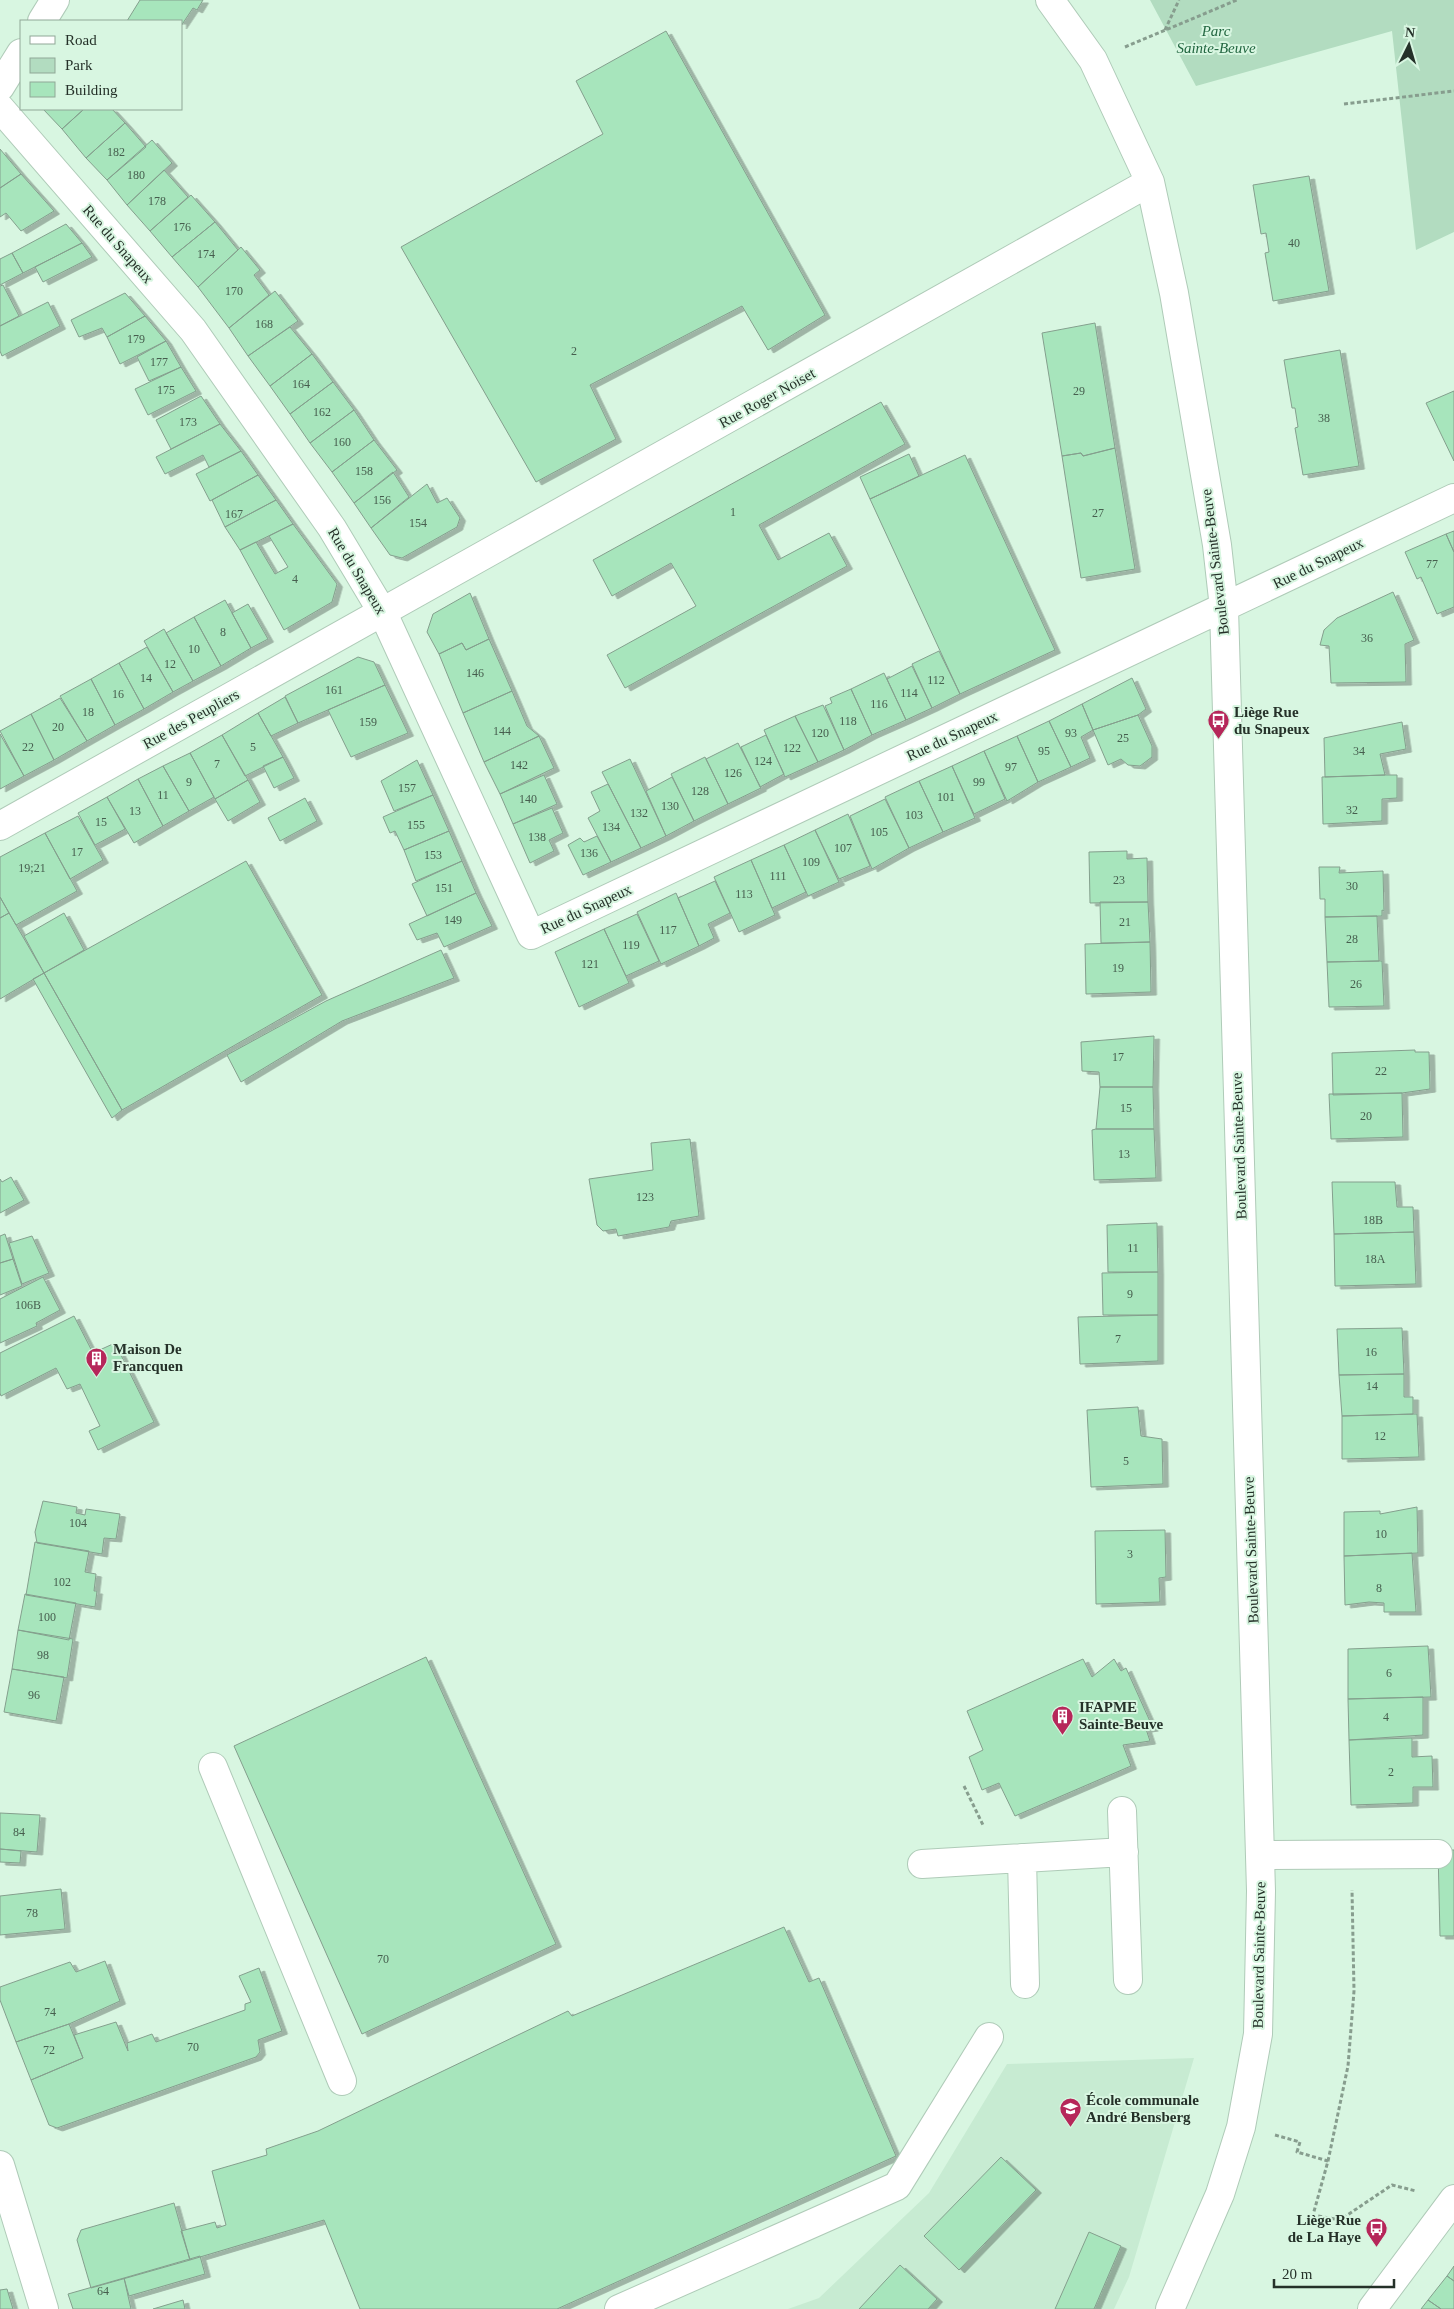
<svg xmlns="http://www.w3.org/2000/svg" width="1454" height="2309" font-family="Georgia,serif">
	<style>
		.built { fill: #c7ebd2 }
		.green { fill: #b2dcc0 }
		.building { fill: #a7e5bc; stroke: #849f8d; filter: url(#shadow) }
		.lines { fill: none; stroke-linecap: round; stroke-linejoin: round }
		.minor-casing { stroke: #afcbb8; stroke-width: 30 }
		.path { stroke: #879d8e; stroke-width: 3; stroke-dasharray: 4 2.5; stroke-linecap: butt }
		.minor { stroke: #fff; stroke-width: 28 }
		.labels { text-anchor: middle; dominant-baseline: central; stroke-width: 4; stroke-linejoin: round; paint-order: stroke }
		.number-label { font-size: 12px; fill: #465e4e }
		.park-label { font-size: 15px; font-style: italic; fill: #226640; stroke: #d8f6e1 }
		.street-label { font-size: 15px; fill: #253129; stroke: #d8f6e1 }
		.poi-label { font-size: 15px; font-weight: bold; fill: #253129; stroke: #d8f6e1; text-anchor: start }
	</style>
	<defs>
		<filter id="shadow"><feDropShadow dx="5.5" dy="3" stdDeviation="0" flood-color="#0004"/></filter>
	</defs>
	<rect width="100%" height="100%" fill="#d8f6e1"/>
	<path class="built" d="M1194,2058L1129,2277L1114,2309H788L819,2298L929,2193L1007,2064Z"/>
	<path class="green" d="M1150,0H1454V232L1416,250L1392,31L1196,86Z"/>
	<path class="building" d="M140,0H203L197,10L193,8L181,26V21H127Z
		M666,31L825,315L768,350L742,306L590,385L616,439L536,482L401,247L603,134L576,81Z
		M43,109H84L62,129Z
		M84,109H112L125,123L86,158L62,129Z
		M125,123L146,147L107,180L86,158Z
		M152,140L172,163L127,205L107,180Z
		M0,149L21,174L0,188Z
		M164,170L188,197L150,231L127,205Z
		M21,174L54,211L21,231L6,213L0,217V188Z
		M1309,176L1329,291L1273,301L1265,253L1269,252L1266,233L1261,234L1253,185Z
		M191,195L215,222L172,257L150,231Z
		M215,222L238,250L198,287L172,257Z
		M66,224L82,243L23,273L12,253Z
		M82,243L92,257L43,282L35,267Z
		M241,247L260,270L254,275L269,295L229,328L198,287Z
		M12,253L23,273L0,285V259Z
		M3,285L19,316L0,326V286Z
		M275,291L298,321L248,356L229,328Z
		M125,293L145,316L107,337L102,328L79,337L71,320Z
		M48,302L60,326L2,356L0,351V326Z
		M145,316L166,341L120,364L107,337Z
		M1095,323L1115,448L1083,456L1081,453L1062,456L1042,333Z
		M290,327L312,354L270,386L248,356Z
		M166,341L181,367L149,381L137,357Z
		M1340,350L1359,466L1303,475L1295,428L1298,427L1295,408H1292L1284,360Z
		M312,354L333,382L290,414L270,386Z
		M181,367L196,391L148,415L135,389Z
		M333,382L354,410L310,443L290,414Z
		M1454,391V461L1426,403Z
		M201,396L220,424L171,449L156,420Z
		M881,402L905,444L759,525L778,560L829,533L847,566L625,688L607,655L696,606L671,563L612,596L593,560Z
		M354,410L374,440L332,472L310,443Z
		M220,424L241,451L209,467L203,455L165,474L156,457Z
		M374,440L397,470L354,503L332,472Z
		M1115,448L1135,569L1081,578L1062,456L1081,453L1083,456Z
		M241,451L258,475L210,501L196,474Z
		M909,454L919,476L870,499L860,477Z
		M965,455L1055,650L960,694L870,499Z
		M393,472L409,497L371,528L354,503Z
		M258,475L276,500L225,527L212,500Z
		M427,484L437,503L447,498L460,518L457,527L402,558L390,555L371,528Z
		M276,500L293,524L240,550L225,527Z
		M293,524L337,584L332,602L284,630L240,550L256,542L275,574L288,567L269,536Z
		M1454,531V552L1446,534Z
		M1446,534L1454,552V607L1437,614L1421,577L1417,579L1405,552Z
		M1393,592L1414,640L1405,644L1406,682L1331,683L1329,646L1320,645L1324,630L1337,618Z
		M470,593L489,639L466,650L462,643L439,654L427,632L433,614Z
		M225,600L251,648L221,666L194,617Z
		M248,604L268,639L251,648L232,613Z
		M194,617L221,666L193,681L166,633Z
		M164,629L193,681L173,692L144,641Z
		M489,639L512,691L463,713L439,654L462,643L466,650Z
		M147,647L173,692L144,709L119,663Z
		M939,651L960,694L932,708L912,664Z
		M358,657L374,662L385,685L298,723L285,696Z
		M119,663L144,709L115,725L91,679Z
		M912,666L932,708L906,720L887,679Z
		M884,673L906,720L872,735L851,689Z
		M1132,678L1146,709L1138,715L1093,730L1082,704Z
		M91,679L115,725L87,741L60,696Z
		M385,685L408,733L351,757L328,710Z
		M851,689L872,735L844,750L825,706L832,703L830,698Z
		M512,691L527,726L539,736L484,762L463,713Z
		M285,697L298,723L271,736L258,713Z
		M60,698L87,741L54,760L31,714Z
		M1082,704L1093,730L1081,737L1090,758L1071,767L1049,721Z
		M823,705L844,750L818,762L795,716Z
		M258,713L283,757L245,776L222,735Z
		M31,714L54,760L24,776L0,731Z
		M1138,715L1152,746V757L1140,766L1128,765L1121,759L1108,765L1093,730Z
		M795,716L818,762L785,777L764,730Z
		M1049,721L1071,767L1038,782L1017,736Z
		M1402,722L1406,749L1380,754L1385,775L1325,777L1324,738Z
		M0,734L24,776L0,789Z
		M222,735L248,780L215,799L190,753Z
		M766,735L784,774L760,787L741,747Z
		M539,736L554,768L500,794L484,762Z
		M1017,736L1038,782L1007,801L984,751Z
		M738,743L761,788L728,804L706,759Z
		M984,751L1005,799L974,814L952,766Z
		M190,753L214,797L189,811L163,766Z
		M283,757L294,778L274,788L263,766Z
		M705,757L728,804L694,821L671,774Z
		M630,759L666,836L641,848L602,772Z
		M417,760L433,795L394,811L381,781Z
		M163,766L189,811L163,826L138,779Z
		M952,766L975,818L943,832L919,781Z
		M544,775L557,804L513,824L500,794Z
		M1385,775H1397V798L1382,799V821L1323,824L1322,777Z
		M672,777L694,821L666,836L646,791Z
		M138,779L163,826L134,843L107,797Z
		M248,780L260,802L228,821L215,799Z
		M919,781L943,832L909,848L885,797Z
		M608,784L641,848L611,862L588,818L600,811L591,792Z
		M433,795L449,831L404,850L395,831L390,833L383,817Z
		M107,797L125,829L95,845L78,813Z
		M305,798L317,821L280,841L268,818Z
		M885,799L909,848L872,869L850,816Z
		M552,808L563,833L549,840L554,851L530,863L513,824Z
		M848,814L870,866L839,879L815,830Z
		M78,816L103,860L70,879L45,833Z
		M815,830L839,882L808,896L784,845Z
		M449,831L462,861L416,881L404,850Z
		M45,833L77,891L16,925L0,897V857Z
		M597,836L611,862L583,875L568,845L580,838L584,842Z
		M784,845L806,892L772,908L751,860Z
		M1127,851V859L1147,858L1148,902L1090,903L1089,852Z
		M751,860L775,915L739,932L714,877Z
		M246,861L322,995L122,1110L44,973Z
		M462,861L476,893L427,916L412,884Z
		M1319,867H1340L1339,873L1383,871L1384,911L1382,910V916L1325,917V899H1320Z
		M715,881L730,913L708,924L714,938L699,946L678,898Z
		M476,893L492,926L444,947L437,933L417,940L409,924Z
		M676,893L699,946L661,964L637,912Z
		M0,897L9,913L0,918Z
		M1100,902H1148L1150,942L1101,943Z
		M9,913L44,973L0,999V918Z
		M64,913L84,950L44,973L24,936Z
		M637,914L659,961L626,976L604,929Z
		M1377,916L1379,961L1327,962L1325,917Z
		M604,929L629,983L579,1007L555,952Z
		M1150,942L1151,992L1086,994L1085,944Z
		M441,950L454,978L342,1021L241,1082L227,1055L326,1001Z
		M1379,961H1382L1384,1006L1329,1007L1327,962Z
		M44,973L122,1110L112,1118L33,979Z
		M1154,1036L1153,1087H1100L1099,1072L1082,1071L1081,1042Z
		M1415,1050V1052H1429L1430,1089L1402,1093L1333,1095L1332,1053Z
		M1100,1087H1153L1154,1129H1096Z
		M1402,1093L1403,1137L1331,1139L1329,1094Z
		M1096,1129H1154L1156,1178L1094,1180L1092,1130Z
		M690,1139L699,1216L671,1221L669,1227L618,1236L616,1229L603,1231L597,1225L589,1179L653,1170L651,1143Z
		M11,1177L24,1200L0,1213V1179L2,1182Z
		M1332,1182H1395L1397,1207H1413L1414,1232L1334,1234Z
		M1157,1223L1158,1272H1108L1107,1225Z
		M1414,1232L1416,1284L1335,1286L1334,1234Z
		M5,1234L13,1259L0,1263V1236Z
		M32,1236L49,1273L22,1284L9,1243Z
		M13,1259L22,1286L0,1295V1263Z
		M1158,1272V1315H1103L1102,1273Z
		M43,1277L60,1310L36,1323L37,1326L0,1343V1299Z
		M1158,1315V1361L1080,1364L1078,1317Z
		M74,1316L93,1353L115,1343L154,1422L98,1450L89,1431L100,1426L80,1384L67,1389L56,1368L1,1396L0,1393V1353Z
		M1402,1328L1404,1374L1339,1375L1337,1329Z
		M1404,1374V1397H1413V1414L1342,1416L1339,1375Z
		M1138,1407L1141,1436L1162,1439L1163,1484L1091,1487L1087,1410Z
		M1417,1414L1419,1457L1342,1459V1416Z
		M43,1501L77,1507L76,1513L85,1515L86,1509L120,1514L116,1539L104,1538L102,1554L37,1543L35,1532Z
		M1417,1507L1418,1553L1344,1556V1512L1380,1511V1514Z
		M1165,1530L1166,1577L1159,1578L1160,1602L1096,1604L1095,1531Z
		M35,1542L89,1551L85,1572L96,1574L94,1591H97L95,1607L26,1595Z
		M1412,1553L1416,1612H1384V1603L1369,1602L1345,1605L1344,1556Z
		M25,1594L76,1603L69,1640L18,1630Z
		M18,1630L73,1639L67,1678L12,1669Z
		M1428,1646L1431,1697L1348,1699V1649Z
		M426,1657L556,1944L362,2034L234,1746Z
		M1083,1659L1092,1677L1114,1659L1121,1671L1126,1668L1153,1728L1146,1729L1150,1741L1123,1745L1131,1766L1015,1816L999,1783L982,1790L969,1757L983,1750L967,1711Z
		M12,1669L64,1677L56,1721L4,1712Z
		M1423,1697V1735L1349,1740L1348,1699Z
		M1412,1738V1757L1432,1756L1433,1787H1413V1803L1351,1805L1349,1740Z
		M0,1813L40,1815L37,1852L0,1849Z
		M0,1849L21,1851L20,1863L0,1862Z
		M1438,1850H1454V1936H1440Z
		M61,1889L65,1929L0,1935V1896Z
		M784,1927L809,1982L819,1978L896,2156L557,2309H360L324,2220L190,2260L181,2231L215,2222L217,2228L226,2225L212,2171L267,2155L266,2149L318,2131L568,2011L572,2016Z
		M105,1961L120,2001L69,2024L16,2042L0,2000V1987L70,1962L76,1972Z
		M259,1968L282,2031L258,2040L260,2052L256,2057L57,2128L49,2125L31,2080L83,2058L74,2035L116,2022L128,2051L127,2043L152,2034L156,2042L245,2010V2004L251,2002L239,1976Z
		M69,2024L83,2058L31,2080L16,2042Z
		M1001,2157L1036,2190L959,2270L924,2236Z
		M174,2203L190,2260L91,2288L77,2240L81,2230Z
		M1089,2232L1121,2246L1094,2309H1055Z
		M200,2256L205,2274L129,2296L124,2278Z
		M900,2265L937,2299L928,2309H859Z
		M1454,2266V2281L1447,2276Z
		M1447,2276L1454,2281V2309H1441L1428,2300Z
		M124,2278L131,2309H73L68,2294Z
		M7,2289L13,2309H0V2290Z
		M183,2300L185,2309H153Z
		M1428,2300L1441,2309H1421Z"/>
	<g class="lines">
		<defs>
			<path id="minor" d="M1050,0L1093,60L1150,182L1174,293L1217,545L1224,608L1261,1891L1258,2034L1241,2127L1220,2194L1170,2309
				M42,21L55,0
				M0,87L21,53
				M0,108L193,330L332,528L383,613L531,935L1454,498
				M0,826L1150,182
				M213,1767L342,2081
				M1122,1811L1128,1980
				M1260,1855L1438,1854
				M1022,1858L1025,1984
				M922,1864L1124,1852
				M0,2165L44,2309
				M619,2309L897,2186L989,2037
				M1372,2309L1454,2199"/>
		</defs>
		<use href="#minor" class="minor-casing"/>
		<path class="path" d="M1165,30L1179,0
			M1125,47L1237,0
			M1344,104L1454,91
			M964,1786L983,1825
			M1275,2135L1300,2142L1297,2152L1328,2161L1313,2215L1340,2220L1392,2185L1416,2191
			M1328,2161L1348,2066L1354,1991L1352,1890"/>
		<use href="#minor" class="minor"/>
	</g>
	<defs>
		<symbol id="bus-pin" viewBox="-11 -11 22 30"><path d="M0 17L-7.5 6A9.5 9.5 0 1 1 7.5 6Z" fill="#b6275a" stroke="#d8f6e1"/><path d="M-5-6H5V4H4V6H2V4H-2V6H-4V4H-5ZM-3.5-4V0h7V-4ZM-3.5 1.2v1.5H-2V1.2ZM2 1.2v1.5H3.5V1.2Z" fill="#fff"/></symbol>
		<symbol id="building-pin" viewBox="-11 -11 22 30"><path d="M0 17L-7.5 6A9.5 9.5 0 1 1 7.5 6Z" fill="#b6275a" stroke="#d8f6e1"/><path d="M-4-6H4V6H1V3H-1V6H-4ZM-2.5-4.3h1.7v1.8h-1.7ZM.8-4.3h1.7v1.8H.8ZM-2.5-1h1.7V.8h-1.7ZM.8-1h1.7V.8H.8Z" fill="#fff"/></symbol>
		<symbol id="school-pin" viewBox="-11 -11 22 30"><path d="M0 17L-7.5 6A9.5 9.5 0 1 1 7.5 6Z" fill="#b6275a" stroke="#d8f6e1"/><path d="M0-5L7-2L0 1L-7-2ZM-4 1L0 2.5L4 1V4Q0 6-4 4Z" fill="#fff"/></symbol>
	</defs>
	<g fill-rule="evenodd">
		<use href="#bus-pin" x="1206" y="708" width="25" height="34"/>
		<use href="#building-pin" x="84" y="1346" width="25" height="34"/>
		<use href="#building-pin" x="1050" y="1704" width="25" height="34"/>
		<use href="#school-pin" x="1058" y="2096" width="25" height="34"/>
		<use href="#bus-pin" x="1364" y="2216" width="25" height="34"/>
	</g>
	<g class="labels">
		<g class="number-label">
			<text x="116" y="152">182</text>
			<text x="136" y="175">180</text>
			<text x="157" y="201">178</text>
			<text x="182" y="227">176</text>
			<text x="1294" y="243">40</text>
			<text x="206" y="254">174</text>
			<text x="234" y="291">170</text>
			<text x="264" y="324">168</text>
			<text x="136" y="339">179</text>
			<text x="574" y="351">2</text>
			<text x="159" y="362">177</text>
			<text x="301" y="384">164</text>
			<text x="166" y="390">175</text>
			<text x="1079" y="391">29</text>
			<text x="322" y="412">162</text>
			<text x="1324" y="418">38</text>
			<text x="188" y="422">173</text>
			<text x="342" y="442">160</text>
			<text x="364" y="471">158</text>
			<text x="382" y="500">156</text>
			<text x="733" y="512">1</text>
			<text x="1098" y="513">27</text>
			<text x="234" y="514">167</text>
			<text x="418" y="523">154</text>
			<text x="1432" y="564">77</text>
			<text x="295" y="579">4</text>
			<text x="223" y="632">8</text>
			<text x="1367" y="638">36</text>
			<text x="194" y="649">10</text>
			<text x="170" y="664">12</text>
			<text x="475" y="673">146</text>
			<text x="146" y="678">14</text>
			<text x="936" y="680">112</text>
			<text x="334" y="690">161</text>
			<text x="909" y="693">114</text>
			<text x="118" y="694">16</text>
			<text x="879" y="704">116</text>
			<text x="88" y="712">18</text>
			<text x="848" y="721">118</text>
			<text x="368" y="722">159</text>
			<text x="58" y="727">20</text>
			<text x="502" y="731">144</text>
			<text x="820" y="733">120</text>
			<text x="1071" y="733">93</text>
			<text x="1123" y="738">25</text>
			<text x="28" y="747">22</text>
			<text x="253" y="747">5</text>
			<text x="792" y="748">122</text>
			<text x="1044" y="751">95</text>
			<text x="1359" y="751">34</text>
			<text x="763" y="761">124</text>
			<text x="217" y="764">7</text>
			<text x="519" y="765">142</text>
			<text x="1011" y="767">97</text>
			<text x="733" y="773">126</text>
			<text x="189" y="782">9</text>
			<text x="979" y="782">99</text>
			<text x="407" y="788">157</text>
			<text x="700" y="791">128</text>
			<text x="163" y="795">11</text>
			<text x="946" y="797">101</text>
			<text x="528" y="799">140</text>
			<text x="670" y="806">130</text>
			<text x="1352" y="810">32</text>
			<text x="135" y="811">13</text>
			<text x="639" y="813">132</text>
			<text x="914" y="815">103</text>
			<text x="101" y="822">15</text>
			<text x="416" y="825">155</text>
			<text x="611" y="827">134</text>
			<text x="879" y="832">105</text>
			<text x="537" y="837">138</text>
			<text x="843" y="848">107</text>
			<text x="77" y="852">17</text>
			<text x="589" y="853">136</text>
			<text x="433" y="855">153</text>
			<text x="811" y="862">109</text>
			<text x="32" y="868">19;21</text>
			<text x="778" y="876">111</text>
			<text x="1119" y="880">23</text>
			<text x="1352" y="886">30</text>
			<text x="444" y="888">151</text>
			<text x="744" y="894">113</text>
			<text x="453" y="920">149</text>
			<text x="1125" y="922">21</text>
			<text x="668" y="930">117</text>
			<text x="1352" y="939">28</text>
			<text x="631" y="945">119</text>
			<text x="590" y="964">121</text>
			<text x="1118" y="968">19</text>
			<text x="1356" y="984">26</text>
			<text x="1118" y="1057">17</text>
			<text x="1381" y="1071">22</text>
			<text x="1126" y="1108">15</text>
			<text x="1366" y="1116">20</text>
			<text x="1124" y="1154">13</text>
			<text x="645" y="1197">123</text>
			<text x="1373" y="1220">18B</text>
			<text x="1133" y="1248">11</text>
			<text x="1375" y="1259">18A</text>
			<text x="1130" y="1294">9</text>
			<text x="28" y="1305">106B</text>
			<text x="1118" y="1339">7</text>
			<text x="1371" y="1352">16</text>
			<text x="1372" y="1386">14</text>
			<text x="1380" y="1436">12</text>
			<text x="1126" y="1461">5</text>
			<text x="78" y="1523">104</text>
			<text x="1381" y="1534">10</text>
			<text x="1130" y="1554">3</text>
			<text x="62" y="1582">102</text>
			<text x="1379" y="1588">8</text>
			<text x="47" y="1617">100</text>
			<text x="43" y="1655">98</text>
			<text x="1389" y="1673">6</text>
			<text x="34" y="1695">96</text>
			<text x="1386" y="1717">4</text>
			<text x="1391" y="1772">2</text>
			<text x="19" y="1832">84</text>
			<text x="32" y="1913">78</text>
			<text x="383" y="1959">70</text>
			<text x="50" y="2012">74</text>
			<text x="193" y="2047">70</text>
			<text x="49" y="2050">72</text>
			<text x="103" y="2291">64</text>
		</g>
		<g class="park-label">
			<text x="1216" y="31">Parc<tspan x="1216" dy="17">Sainte-Beuve</tspan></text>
		</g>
		<g class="street-label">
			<text transform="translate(118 244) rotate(49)">Rue du Snapeux</text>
			<text transform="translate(767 398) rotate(-29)">Rue Roger Noiset</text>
			<text transform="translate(1215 562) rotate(-97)">Boulevard Sainte-Beuve</text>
			<text transform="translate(1318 563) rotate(-26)">Rue du Snapeux</text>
			<text transform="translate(357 571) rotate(59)">Rue du Snapeux</text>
			<text transform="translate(191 719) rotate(-29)">Rue des Peupliers</text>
			<text transform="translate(952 736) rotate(-25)">Rue du Snapeux</text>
			<text transform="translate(586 909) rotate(-25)">Rue du Snapeux</text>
			<text transform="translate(1239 1146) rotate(-92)">Boulevard Sainte-Beuve</text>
			<text transform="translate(1251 1550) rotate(-92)">Boulevard Sainte-Beuve</text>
			<text transform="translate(1259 1955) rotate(-89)">Boulevard Sainte-Beuve</text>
		</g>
		<g class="poi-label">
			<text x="1234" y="712">Liège Rue<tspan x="1234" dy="17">du Snapeux</tspan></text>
			<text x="113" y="1349">Maison De<tspan x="113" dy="17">Francquen</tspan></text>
			<text x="1079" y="1707">IFAPME<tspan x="1079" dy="17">Sainte-Beuve</tspan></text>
			<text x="1086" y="2100">École communale<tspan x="1086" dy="17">André Bensberg</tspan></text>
			<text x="1361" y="2220" text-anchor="end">Liège Rue<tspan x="1361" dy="17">de La Haye</tspan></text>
		</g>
	</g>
	<rect x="20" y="20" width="162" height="90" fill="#d8f6e1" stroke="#90a797"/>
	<rect x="30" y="36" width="25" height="8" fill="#ffffff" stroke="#90a797"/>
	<text x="65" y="45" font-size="15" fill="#253129">Road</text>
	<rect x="30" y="58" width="25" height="15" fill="#b2dcc0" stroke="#90a797"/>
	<text x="65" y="70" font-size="15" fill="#253129">Park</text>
	<rect x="30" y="82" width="25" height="15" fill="#a7e5bc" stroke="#90a797"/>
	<text x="65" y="95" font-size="15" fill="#253129">Building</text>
	<g transform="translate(1409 45) rotate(5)" stroke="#d8f6e1" stroke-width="4" paint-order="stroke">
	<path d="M0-4L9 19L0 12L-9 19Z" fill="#253129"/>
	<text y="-8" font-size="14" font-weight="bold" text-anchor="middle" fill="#253129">N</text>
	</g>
	<path d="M1274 2279v8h120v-8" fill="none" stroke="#253129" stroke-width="2.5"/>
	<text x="1282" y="2279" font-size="15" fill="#253129" stroke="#d8f6e1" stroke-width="4" paint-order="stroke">20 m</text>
</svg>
